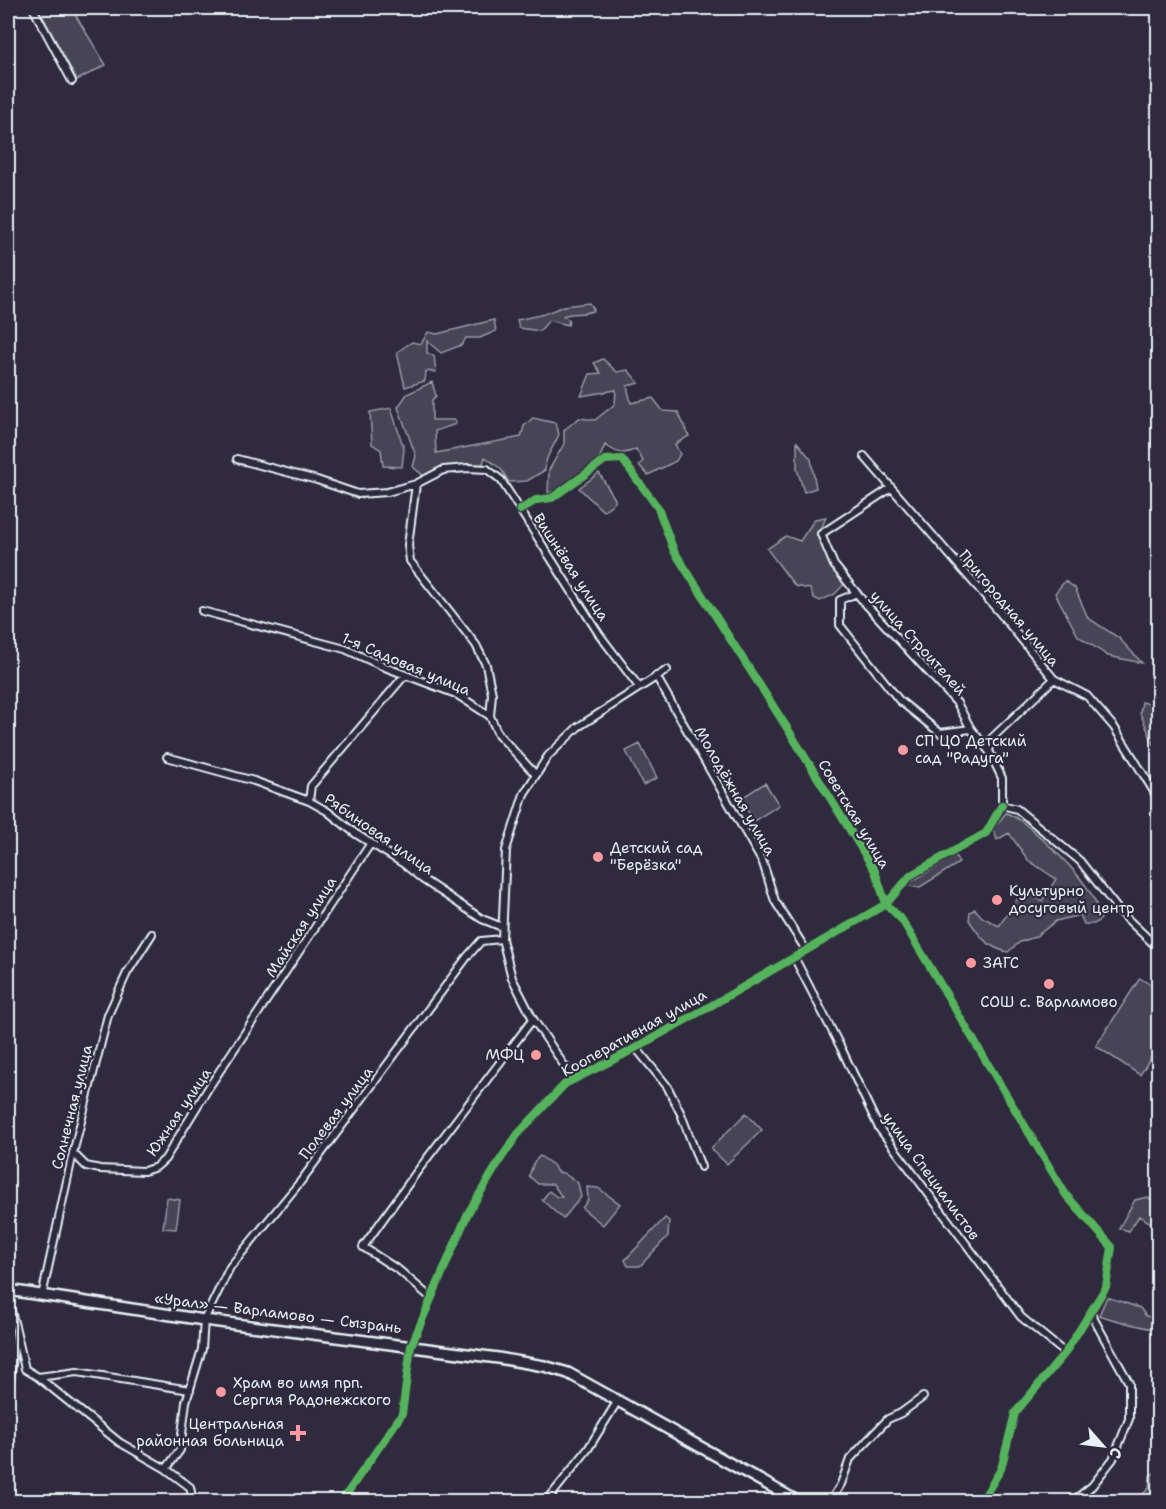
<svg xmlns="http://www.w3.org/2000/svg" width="1166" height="1509" font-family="'Shantell Sans',sans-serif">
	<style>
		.green { fill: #464455; stroke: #979aa6; stroke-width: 1.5 }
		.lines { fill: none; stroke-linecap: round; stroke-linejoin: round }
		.minor-casing { stroke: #e8f1f8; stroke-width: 10 }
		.secondary-casing { stroke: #e8f1f8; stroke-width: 14 }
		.minor { stroke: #2f2a3d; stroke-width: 6 }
		.secondary { stroke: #2f2a3d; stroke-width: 9 }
		.cycleway-casing { stroke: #2f2a3d; stroke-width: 11 }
		.cycleway { stroke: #56b35d; stroke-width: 8 }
		.poi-dot { fill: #ff9aa2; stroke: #2f2a3d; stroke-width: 2 }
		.labels { text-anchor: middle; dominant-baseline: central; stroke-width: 4.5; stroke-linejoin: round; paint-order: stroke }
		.street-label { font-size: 15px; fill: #e8f1f8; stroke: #2f2a3d }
		.poi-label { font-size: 15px; fill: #e8f1f8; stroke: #2f2a3d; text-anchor: start }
	</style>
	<rect width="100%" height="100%" fill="#2f2a3d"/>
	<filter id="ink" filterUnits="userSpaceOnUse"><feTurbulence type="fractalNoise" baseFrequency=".0167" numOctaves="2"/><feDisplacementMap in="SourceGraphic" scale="12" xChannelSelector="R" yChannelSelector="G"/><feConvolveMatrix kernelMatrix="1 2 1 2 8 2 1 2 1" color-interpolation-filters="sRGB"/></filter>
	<g filter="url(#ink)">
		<path class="green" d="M38,8H71L106,65L77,80Z
			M590,303L594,310C584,316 573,311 563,316L569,320L568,325L549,320L540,331L519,328L517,320L544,314L564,306Z
			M494,320L496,331L480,338H466L462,345L441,353L427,341V353L434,356L436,372L426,371L425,381L405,387L397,352L412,342L421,344L428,332L437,334Z
			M603,359L617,372L628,370L639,383L627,386L631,403L653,398L663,411L678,412L689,436L675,444L680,454L676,461L648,475L639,465L643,461L636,449C622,456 617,453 605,445L598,462L563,488L548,493L549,470L564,444V430L579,418L595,420L615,404L616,390L581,396L590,374L601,373L594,363Z
			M432,382L436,396L432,400V420H455L456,424L435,431L436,453L521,437L524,426L533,418L555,423L559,434C554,448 545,455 545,470L527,481L509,482L501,469L485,457L483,464L441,467L424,476L413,467L416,456L398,407L407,394Z
			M391,408L404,449L402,467L383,466L381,450L372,444L370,412Z
			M797,442L811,459L816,488L804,492L797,469Z
			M599,473L615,499V502L603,511L579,488Z
			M826,517L820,532L829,563L845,583L835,594L820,601L814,598L810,589L795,586L767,549L786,536L800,541L815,519Z
			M1065,581L1075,588L1088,618L1119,638L1142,663L1108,656L1078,636L1055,593Z
			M1142,702L1157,706L1158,709V754L1140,713Z
			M640,744L657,778L643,785L626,751Z
			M765,783L779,805L754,821L740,799Z
			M1006,813C1027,820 1075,869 1088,889C1095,898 1098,908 1101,919L1094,924H1084L1080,915L1056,921L1035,937L1020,942L1008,952C988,948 980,937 969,920L970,912L975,909L982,917L999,926L1023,891L1042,901L1056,879L1028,860L1009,833L997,840L993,829Z
			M955,855L959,863L920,887L904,886Z
			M1140,978L1158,990V1046L1140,1075L1096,1046Z
			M746,1113L762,1130L727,1164L712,1150V1147Z
			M540,1156L553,1165L557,1172L563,1173L578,1183L581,1197L563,1219L542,1200L549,1191L557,1197H562L553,1184H538L529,1176L534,1162Z
			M587,1187L598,1188L620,1204L603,1225L582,1208L588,1200Z
			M1147,1197L1158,1203V1227L1139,1216L1129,1231L1119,1228L1135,1200Z
			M167,1198L180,1200L176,1229L163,1228Z
			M665,1218L669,1221L668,1236L640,1266H628L625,1260Z
			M1107,1297L1140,1308L1146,1316L1155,1318L1158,1307V1330C1138,1326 1119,1322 1099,1315Z
			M1158,1470V1501H1136L1149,1488L1150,1476Z"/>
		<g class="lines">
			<defs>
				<path id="minor" d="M33,8L72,81
					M864,456L1000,613L1054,679L1087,696L1114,727L1158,798
					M237,459L317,480L358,494L387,492L416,484L443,470L468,468L487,469L501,480L599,634L639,687
					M416,484L408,545L410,561L476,645L486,665L492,694L490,716
					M891,488L821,534L834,565L863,601L957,703L971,729L989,751L1002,778V805L1017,809L1080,861L1120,912L1158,948
					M520,510L536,500L552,498L605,460L622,459L658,508L674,551L789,731L875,871L886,904L902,920L1066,1195L1112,1247L1106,1287L1065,1353L1015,1413L1001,1469L981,1502
					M857,593L840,600V625L899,700L940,733L971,729
					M202,611L345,649L382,666L456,694L490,716L498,734L536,775
					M656,676L763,863L775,901L806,950
					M989,751L992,738L1054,679
					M167,757L254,781L309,801L327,811L356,834L404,864L422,879L482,919L502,927
					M309,801L311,786L405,675
					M794,957L842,1050L879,1128L1021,1317L1065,1353
					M636,1048L667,1086L681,1114L701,1167
					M574,1080L533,1019L512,978L502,939L506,850L524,794L548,756L578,727L667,670
					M73,1153L86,1166L100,1169L144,1171L156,1167L165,1159L209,1087L371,843
					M42,1296L73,1153L108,1015L127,973L152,934
					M431,1298L400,1271L363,1247L416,1173L533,1019
					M8,1300L16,1330L8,1399
					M16,1330L25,1369L38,1377L77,1372L190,1390
					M38,1377L119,1442L166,1469L190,1487L192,1497L189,1502
					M166,1469L180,1450L186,1402L202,1349L204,1320L230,1267L301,1181L467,957L481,941L502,939
					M341,1502L402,1414L411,1346L468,1213L502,1157L518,1134L533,1118L565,1084L621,1056L707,1008L886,904L911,875L986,833L1002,805
					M546,1502L588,1449L617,1402
					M777,1502L783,1493
					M830,1502L841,1484L850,1459L888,1419L901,1413L923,1397
					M1072,1502L1092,1486L1113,1459L1129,1419V1383L1090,1312"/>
				<path id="secondary" d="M8,1290L204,1320L498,1358L544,1366L568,1373L799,1502"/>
			</defs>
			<use href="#minor" class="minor-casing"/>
			<use href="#secondary" class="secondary-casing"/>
			<use href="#minor" class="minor"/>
			<use href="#secondary" class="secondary"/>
			<defs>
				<path id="cycleway" d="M520,510L536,500L552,498L605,460L622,459L658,508L674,551L789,731L875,871L886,904L902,920L1066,1195L1112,1247L1106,1287L1065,1353L1015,1413L1001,1469L981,1502
					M341,1502L402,1414L411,1346L468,1213L502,1157L518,1134L533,1118L565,1084L621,1056L707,1008L886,904L911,875L986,833L1002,805"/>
			</defs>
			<use href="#cycleway" class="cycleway-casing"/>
			<use href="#cycleway" class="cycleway"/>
		</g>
	</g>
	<g class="poi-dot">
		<circle cx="903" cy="750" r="6"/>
		<circle cx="598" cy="857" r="6"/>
		<circle cx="997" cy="900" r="6"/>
		<circle cx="971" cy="963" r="6"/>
		<circle cx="1049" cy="984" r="6"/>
		<circle cx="536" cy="1055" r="6"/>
		<circle cx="221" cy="1392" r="6"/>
		<path d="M295 1424h6v6h6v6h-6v6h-6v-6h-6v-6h6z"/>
	</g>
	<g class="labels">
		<g class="street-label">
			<text transform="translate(571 567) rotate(57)">Вишнёвая улица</text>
			<text transform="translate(1009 608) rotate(50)">Пригородная улица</text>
			<text transform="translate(918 643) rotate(48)">улица Строителей</text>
			<text transform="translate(406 664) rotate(23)">1-я Садовая улица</text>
			<text transform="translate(735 791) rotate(60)">Молодёжная улица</text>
			<text transform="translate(854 814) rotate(59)">Советская улица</text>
			<text transform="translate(379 834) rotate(35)">Рябиновая улица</text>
			<text transform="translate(301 927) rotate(-57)">Майская улица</text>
			<text transform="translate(634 1033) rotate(-29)">Кооперативная улица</text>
			<text transform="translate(72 1107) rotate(-76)">Солнечная улица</text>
			<text transform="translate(179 1112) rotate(-56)">Южная улица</text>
			<text transform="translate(336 1113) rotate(-53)">Полевая улица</text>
			<text transform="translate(931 1176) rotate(54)">улица Специалистов</text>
			<text transform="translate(278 1313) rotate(7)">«Урал» — Варламово — Сызрань</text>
		</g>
		<g class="poi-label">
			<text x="915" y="741">СП ЦО Детский<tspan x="915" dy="17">сад "Радуга"</tspan></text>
			<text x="610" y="848">Детский сад<tspan x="610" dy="17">"Берёзка"</tspan></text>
			<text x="1009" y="891">Культурно<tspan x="1009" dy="17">досуговый центр</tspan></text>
			<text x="983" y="963">ЗАГС</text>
			<text x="1049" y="1002" text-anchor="middle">СОШ с. Варламово</text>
			<text x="524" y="1055" text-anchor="end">МФЦ</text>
			<text x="233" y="1383">Храм во имя прп.<tspan x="233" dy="17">Сергия Радонежского</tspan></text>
			<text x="284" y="1424" text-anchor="end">Центральная<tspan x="284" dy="17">районная больница</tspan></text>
		</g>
	</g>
	<rect width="1166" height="1509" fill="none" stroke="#2f2a3d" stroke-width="30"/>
	<rect x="15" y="15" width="1136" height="1479" fill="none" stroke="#e8f1f8" stroke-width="2" filter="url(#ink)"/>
	<g transform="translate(1103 1446) rotate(118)" stroke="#2f2a3d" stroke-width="4.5" paint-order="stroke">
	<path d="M0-4.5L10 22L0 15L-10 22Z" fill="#e8f1f8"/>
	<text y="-9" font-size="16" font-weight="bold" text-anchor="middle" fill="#e8f1f8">С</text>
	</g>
</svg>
